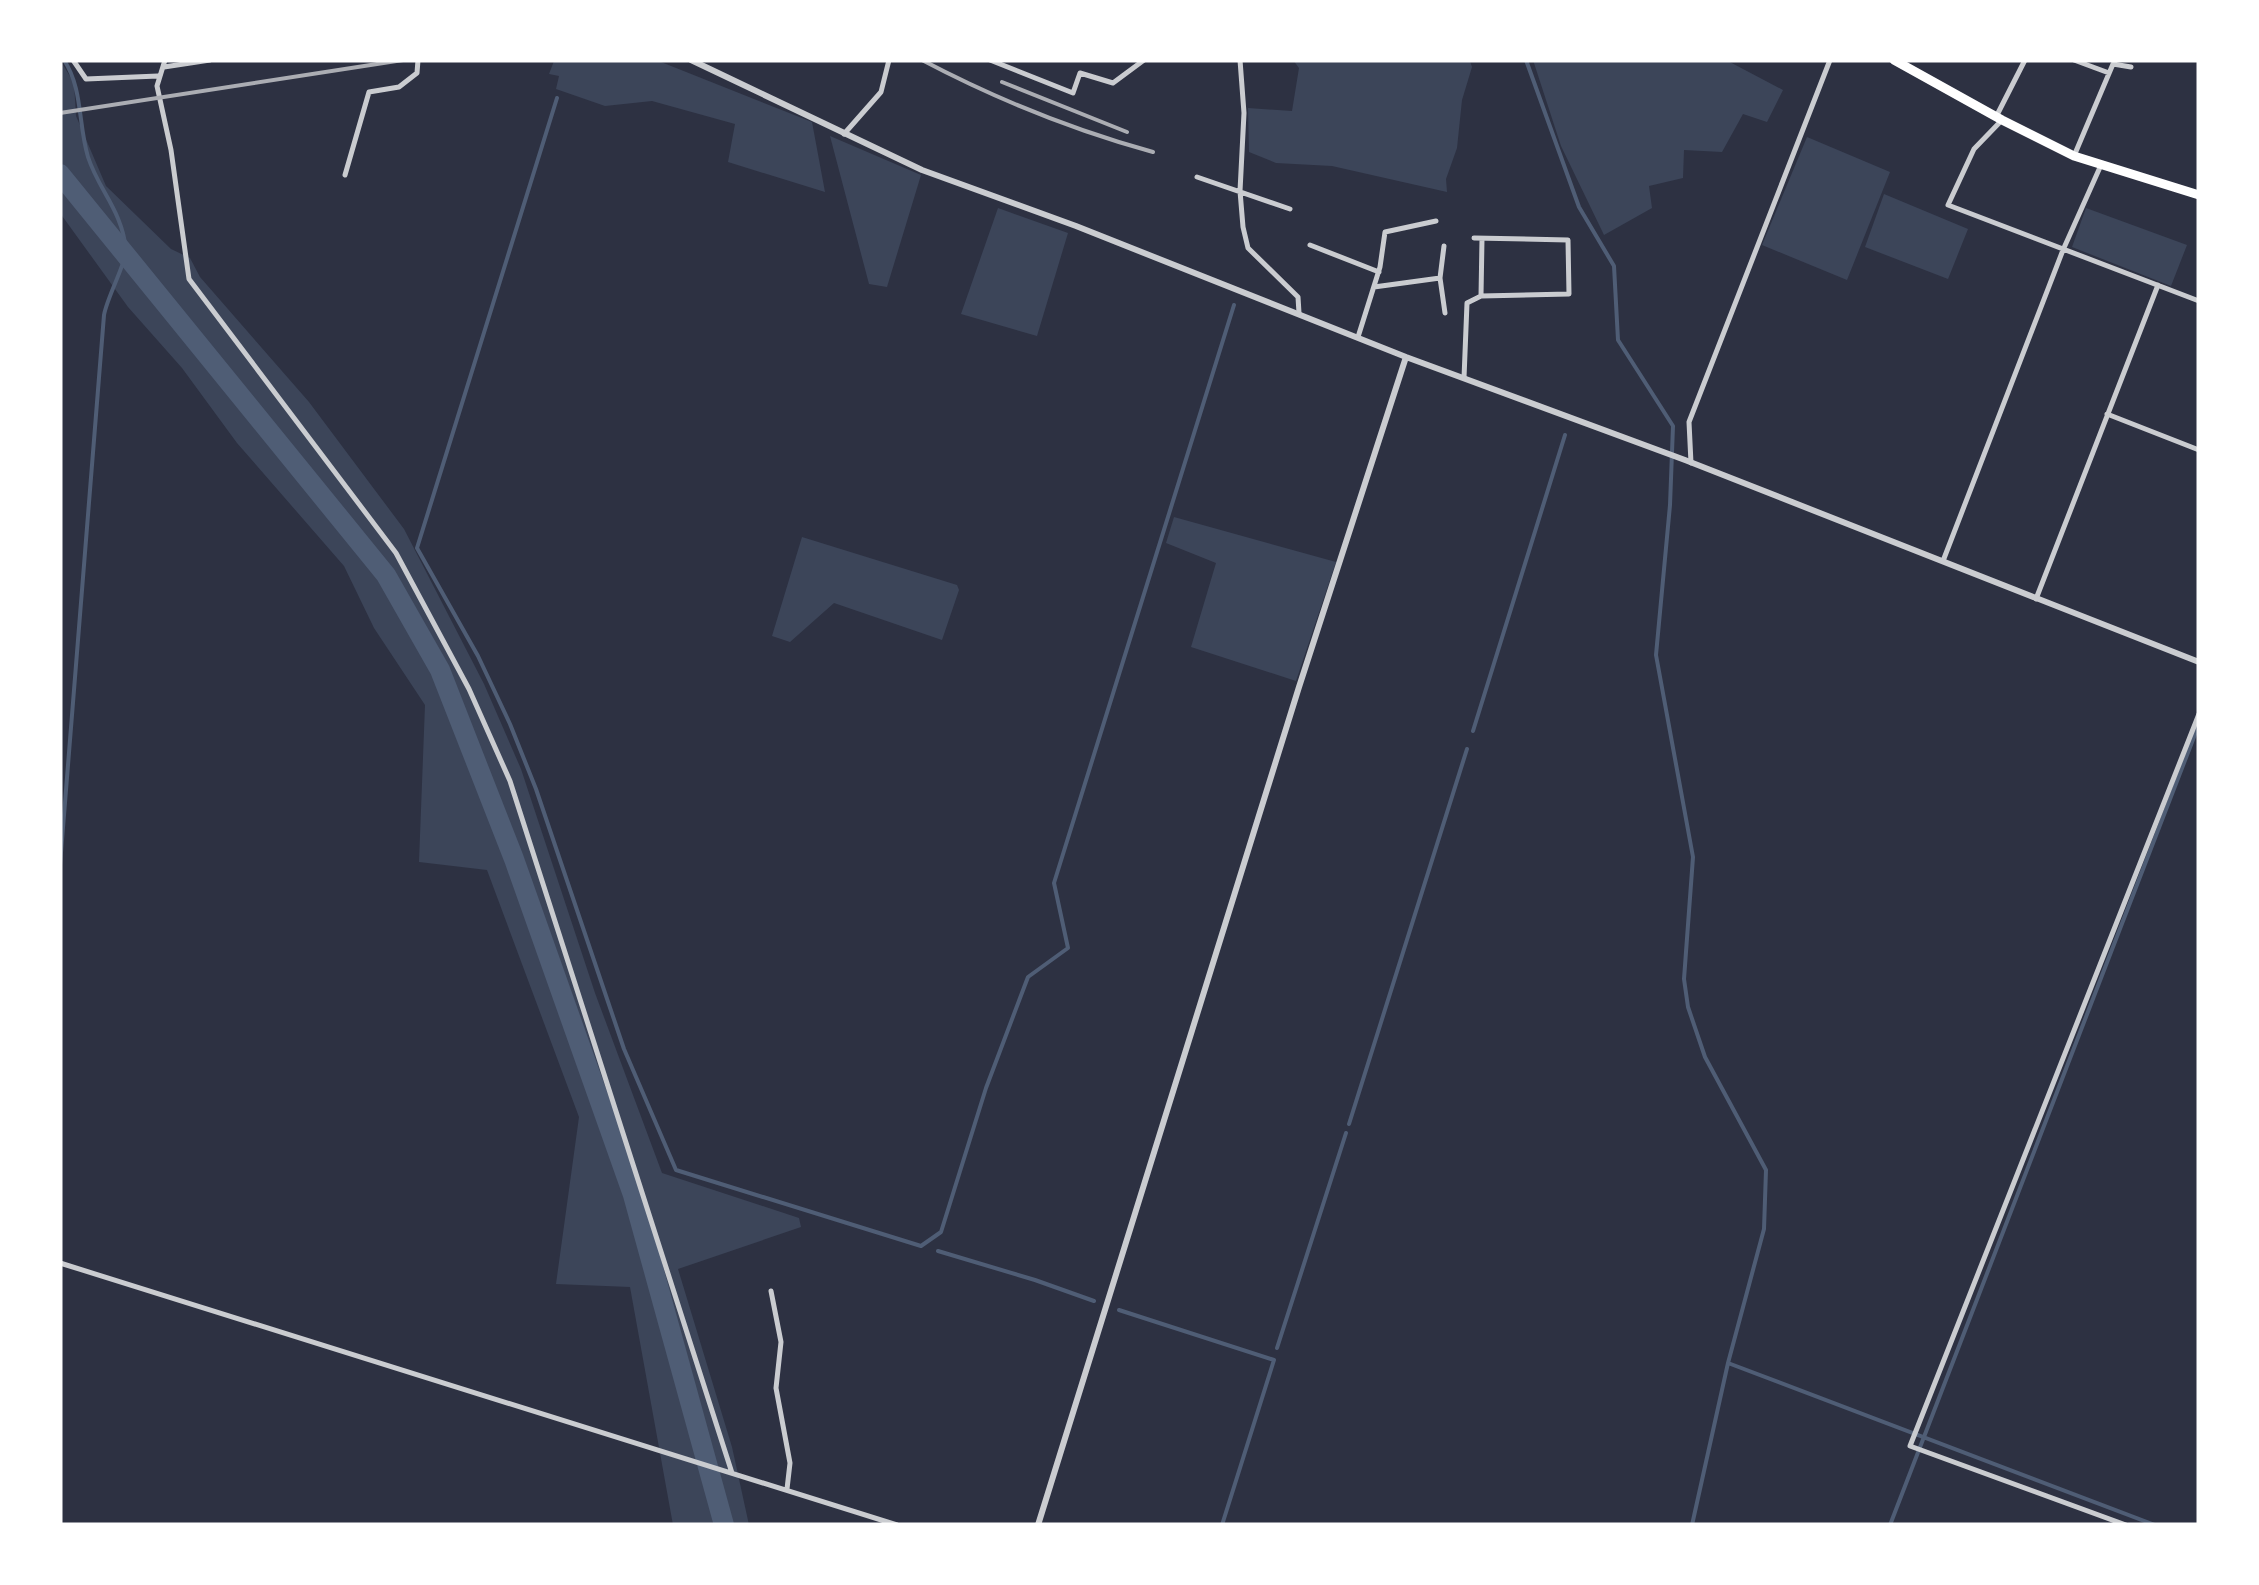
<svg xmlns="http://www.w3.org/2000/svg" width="2259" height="1585" font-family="Figtree,sans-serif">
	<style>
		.green { fill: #3c4559 }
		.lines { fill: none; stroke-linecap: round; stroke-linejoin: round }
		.stream { stroke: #4f5d75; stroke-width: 4 }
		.river { stroke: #4f5d75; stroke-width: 20 }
		.minor { stroke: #caccd0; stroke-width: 5 }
		.tertiary { stroke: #caccd0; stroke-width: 6 }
		.primary { stroke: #fff; stroke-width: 9 }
		.rail { stroke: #abadb3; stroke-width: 4 }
	</style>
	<rect width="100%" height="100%" fill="#2d3142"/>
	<path class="green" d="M60,60L74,83L76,116L106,186L171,249L190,258L200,277L309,402L404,529L484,684L521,769L595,993L662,1173L799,1218L801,1227L678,1269L732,1447L749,1525H673L630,1287L556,1284L579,1117L487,870L419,862L425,705L374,628L344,566L237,443L182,368L128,307L60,213Z
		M559,60H656L812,122L825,192L728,162L735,124L652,101L605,106L556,89L559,76L549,74L554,61Z
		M1293,60L1470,61L1472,67L1462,100L1457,148L1446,179L1447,192L1332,166L1276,163L1249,152L1248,108L1292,111L1299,68Z
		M1533,60H1726L1783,90L1767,122L1743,114L1722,152L1684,150L1683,178L1649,186L1652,208L1604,235L1561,146Z
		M830,136L921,175L887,287L869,284Z
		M1807,137L1890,172L1847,280L1762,245Z
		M1884,194L1968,229L1948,279L1865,247Z
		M998,208L1068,233L1037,336L961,314Z
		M2086,208L2187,245L2171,286L2072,247Z
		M1174,517L1336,562L1296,681L1191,647L1216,563L1166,543Z
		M802,537L957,585L959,590L942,640L834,603L790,642L772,636Z"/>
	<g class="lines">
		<path class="stream" d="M1526,60L1579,207L1614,266L1618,340L1673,426L1670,505L1656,655L1693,857L1684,979L1688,1007L1705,1057L1766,1170L1764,1229L1728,1363L1692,1525
			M557,98L417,548L478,656L510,724L536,789L624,1049L676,1170L921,1246L941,1232L986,1088L1028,977L1068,948L1054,883L1234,305
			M1473,731L1565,435
			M60,865L104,315C107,297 127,261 126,250C122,210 99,191 88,157C78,124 83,89 64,60
			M1349,1124L1467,749
			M938,1251L1035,1280L1094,1301
			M1119,1310L1274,1360L1222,1525
			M1277,1348L1346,1133
			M1728,1363L2155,1525
			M1890,1525L2199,724"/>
		<path class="river" d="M60,174L386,575L440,670L514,859L633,1195L724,1525"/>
		<path class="minor" d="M73,60L86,79L158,76
			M165,60L157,86L171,150L189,279L396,553L469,689L510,781L732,1473
			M990,60L1073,93L1080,73L1113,83L1144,60
			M1240,60L1244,113L1240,191L1243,227L1248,248L1298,297L1299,313
			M2074,60L2109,73
			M164,67L210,60
			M1997,115L2025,60
			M2002,120L1974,149L1948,205L2199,301
			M844,134L881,92L889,60
			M2074,156L2113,64L2131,67
			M345,175L369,92L399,87L417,73L418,60
			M1197,177L1290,209
			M1310,245L1379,272
			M1440,278L1445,313
			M1374,287L1440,278L1444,246
			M1481,296L1482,239
			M1358,337L1380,267L1385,232L1436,221
			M1464,378L1467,303L1481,296L1569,294L1568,240L1474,238
			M2107,414L2199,450
			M1691,463L1689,422L1830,60
			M1943,561L2063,250L2101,165
			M2036,599L2158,285
			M60,1263L897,1525
			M771,1291L781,1342L776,1388L790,1463L787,1489
			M2126,1525L1910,1446L2199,714"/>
		<path class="tertiary" d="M691,60L922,170L1076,226L1406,357L1685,460L2199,662
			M1038,1525L1299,687L1406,357"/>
		<path class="primary" d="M1894,60L2002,120L2074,156L2199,195"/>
		<path class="rail" d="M922,60C996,99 1073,130 1153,152
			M1002,82L1127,132
			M60,113L403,60"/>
	</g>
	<rect width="2259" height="1585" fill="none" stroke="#ffffff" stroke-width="125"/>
</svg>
